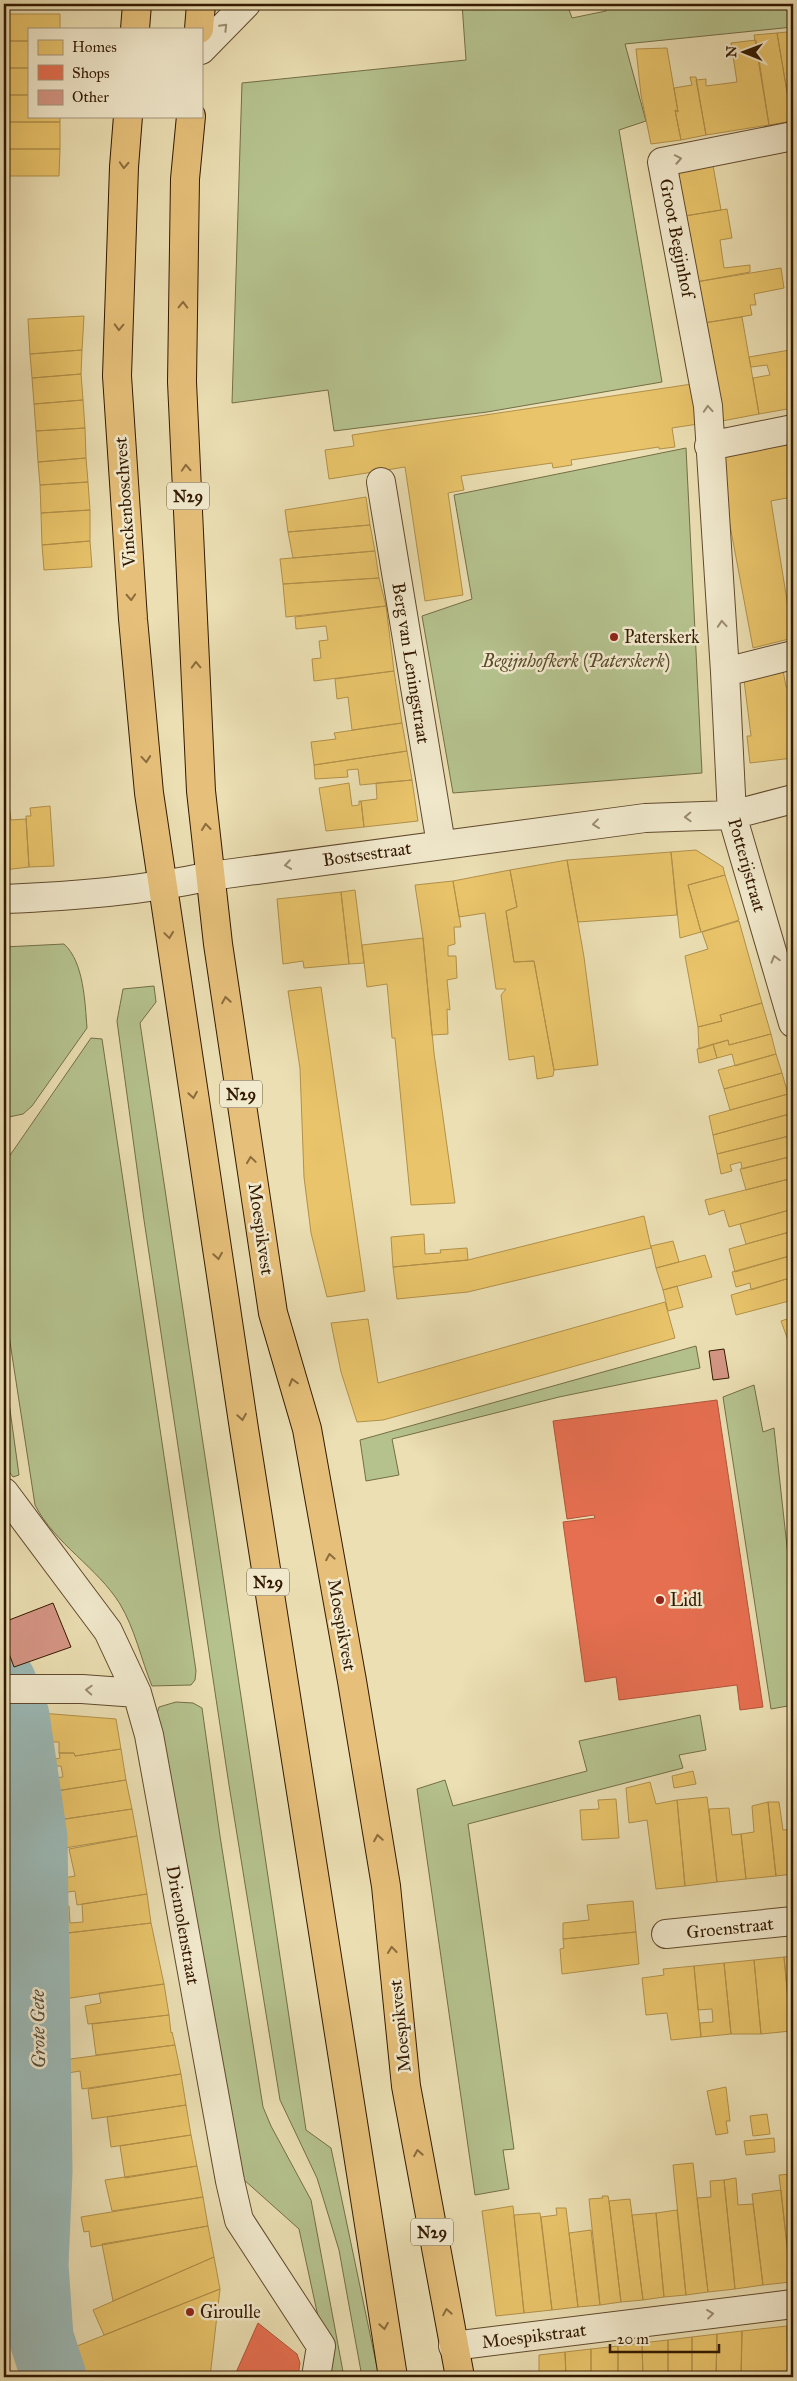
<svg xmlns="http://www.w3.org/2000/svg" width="797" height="2381" font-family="'IM FELL Great Primer',serif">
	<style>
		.green { fill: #b5c28e; stroke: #746e47 }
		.homes { fill: #e9c46a; stroke: #b2914a }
		.shops { fill: #e76f51; stroke: #b15539 }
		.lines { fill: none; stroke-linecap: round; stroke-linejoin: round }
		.river { stroke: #9cbab7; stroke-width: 65 }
		.building { fill: #d59685; stroke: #331900 }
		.minor-casing { stroke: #614a2d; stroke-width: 30 }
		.major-casing { stroke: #331900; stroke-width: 30 }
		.minor { stroke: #f2eace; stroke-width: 28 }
		.major { stroke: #e6c07a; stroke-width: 28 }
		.oneway { stroke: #9c8c71 }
		.oneway2 { stroke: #8c6c3d }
		.poi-dot { fill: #8f2418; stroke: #f2eace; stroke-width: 2 }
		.labels { text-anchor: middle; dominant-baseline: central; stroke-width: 5; stroke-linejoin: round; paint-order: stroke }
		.shield { fill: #f2eace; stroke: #6c583e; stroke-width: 1 }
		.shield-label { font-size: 16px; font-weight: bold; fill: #331900 }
		.street-label { font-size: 18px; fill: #331900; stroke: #f2eace }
		.poi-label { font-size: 18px; fill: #331900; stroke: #f2eace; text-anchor: start }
		.park-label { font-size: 18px; font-style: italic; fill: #5a4c2b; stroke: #f2eace }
		.water-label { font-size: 19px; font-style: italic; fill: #585140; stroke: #f2eace }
	</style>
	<rect width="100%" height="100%" fill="#ebdfb3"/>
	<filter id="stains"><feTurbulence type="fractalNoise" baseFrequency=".004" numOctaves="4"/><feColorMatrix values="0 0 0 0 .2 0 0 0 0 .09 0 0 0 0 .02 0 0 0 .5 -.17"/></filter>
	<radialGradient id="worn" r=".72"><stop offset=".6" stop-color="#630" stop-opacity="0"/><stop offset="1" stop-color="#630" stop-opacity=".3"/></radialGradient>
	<path class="green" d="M462,4H567L572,18L606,11L604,4H793V27L625,44L646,121L619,130L662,382L487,412L334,431L328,390L232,403L242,83L466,60Z
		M686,448L702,773L453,793L422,616L472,599L454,495Z
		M64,944C84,962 85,1003 87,1028L32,1106L23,1114L4,1118V947Z
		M154,986L156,1002L140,1023L306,2130L331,2148L379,2377H362L339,2250L317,2178L280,2100L229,1785L144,1220L117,1021L123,989Z
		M91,1038L102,1039L196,1671L195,1680L191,1685L152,1686C141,1659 135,1629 120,1604C97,1567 55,1544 35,1505L4,1303V1164Z
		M696,1346L700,1368L559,1397L392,1439L399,1475L366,1481L360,1440Z
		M4,1366L19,1475L13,1477L4,1465Z
		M754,1385L763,1432L774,1428L793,1601V1705L771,1709L723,1397Z
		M176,1702L193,1703L202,1708L220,1836L263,2107L271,2126L311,2200L344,2377H327L329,2367L299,2229L243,2179L157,1713L159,1707Z
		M700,1715L706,1750L679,1755L683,1768L468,1824L514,2149L503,2150L509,2189L475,2195L417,1789L445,1780L453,1806L587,1771L579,1741Z"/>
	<path class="homes" d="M9,14H60V29H29V41H9Z
		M787,32L793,56L792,121L777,33Z
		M777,33L792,121L769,125L754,35Z
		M756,40L769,125L706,135L696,80L706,79V86L737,82L731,43Z
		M9,41H29V68H9Z
		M667,48L678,112L675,110L681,140L651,144L641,95L636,49Z
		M9,68H29V95H9Z
		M690,77H696L706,135L681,140L675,110L678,112L674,88L692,85Z
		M9,95H29V116H60V122H9Z
		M9,122H60V149H9Z
		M9,149H60L59,176H9Z
		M712,160L721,210L685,216L677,173L680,164Z
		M727,209L732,238L720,240L724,268L750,265V272L696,282L685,216Z
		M781,268L784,288L754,294L756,305H750L752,315L704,323L696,282Z
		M84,316L82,350L30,354L28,319Z
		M742,317L759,414L722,421L704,323Z
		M82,350L81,374L32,378L30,354Z
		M790,350L793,368V408L759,414L753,378L770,375L767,365L751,367L749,357Z
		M81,374L83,400L34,404L32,378Z
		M692,384L698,424L672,428L675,447L659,449V447L571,460L572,465L553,468L552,463L461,476L464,490L448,493L463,595L425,601L405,467L329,479L325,450L354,446L352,435Z
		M83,400L85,428L36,431L34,404Z
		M85,428L86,458L38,462L36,431Z
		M793,441V506L792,497L771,501L793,638L753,648L717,456Z
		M86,458L88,482L40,485L38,462Z
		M88,482L90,510L41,513L40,485Z
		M366,497L370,525L288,532L285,510Z
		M90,510V541L42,545L41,513Z
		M370,525L375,551L293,558L288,532Z
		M90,541L92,567L44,570L42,545Z
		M375,551L379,578L283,584L280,559Z
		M379,578L386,606L286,617L283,584Z
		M386,606L394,671L314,681L312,659L321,658L319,641L328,640L326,626L296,629L295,617Z
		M783,670L786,687L793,690V706L789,708L790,722L793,721V758L750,763L747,736H751L744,680Z
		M394,671L402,723L352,730L348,697L337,699L335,679Z
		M402,723L407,751L314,765L311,742L336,739L334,733Z
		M407,751L412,780L360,785L358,769L347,770L348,777L315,779L314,765Z
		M412,780L418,821L364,827L361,801L377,799L376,783Z
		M349,783L352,806L359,805V801H361L364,827L326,831L319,788Z
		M4,797H8L11,820L26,819L29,867L4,870Z
		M50,806L54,866L29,867L26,816H31L30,808Z
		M696,850L723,867L725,875L688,885L701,932L680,938L671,852Z
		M671,852L677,915L578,922L567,860Z
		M567,860L584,957L598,1065L554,1070L534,961L514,962L506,911L517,907L510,870Z
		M510,870L517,907L506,911L514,962L534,961L554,1070L553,1076L537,1079L534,1056L509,1060L501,995L506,989H496L485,913L459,917L453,881Z
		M725,875L739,920L701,932L688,885Z
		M453,881L461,927H454L455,944L448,946V956H456L457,978L447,980L450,1010L447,1009L448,1034L432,1035L423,938L415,885Z
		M355,890L364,963L349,964L341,892Z
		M341,892L349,964L304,968L303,961L283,964L277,899Z
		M739,921L762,1003L720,1015L722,1021L698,1027L685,956L708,949L702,932Z
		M423,938L434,1053L455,1203L411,1205L395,1038H392L387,984L367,987L362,945Z
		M321,987L365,1291L327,1297L311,1233L304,1177L300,1068L288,991Z
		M762,1003L771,1034L729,1045L728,1040L699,1049L698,1027L722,1021L720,1015Z
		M771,1034L776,1054L735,1066L732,1054L717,1058L713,1044L728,1040L729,1045Z
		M713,1044L717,1058L699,1063L697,1049Z
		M776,1054L782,1073L724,1089L718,1070Z
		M782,1073L788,1094L730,1110L724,1089Z
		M788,1094L793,1113L713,1135L709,1116Z
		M793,1113V1135L717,1154L713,1135Z
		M793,1135V1156L742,1169L741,1162L730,1165L732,1171L721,1174L717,1154Z
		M793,1156V1178L746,1190L740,1169Z
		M793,1178V1209L729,1227L724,1210L709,1215L705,1200Z
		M793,1209V1231L746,1244L740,1224Z
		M644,1216L651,1248L468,1292L397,1299L393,1267L468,1260Z
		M793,1231V1255L735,1272L729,1249Z
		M424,1234L425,1254L441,1253L440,1250L467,1248L468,1260L393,1267L391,1237Z
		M673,1241L679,1262L656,1268L651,1246Z
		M705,1255L712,1277L663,1290L656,1268Z
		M793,1255V1277L751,1290L750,1283L736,1287L732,1272Z
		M793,1277V1300L736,1315L731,1295Z
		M677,1286L683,1307L668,1311L663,1290Z
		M665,1302L675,1338L383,1420L357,1422L341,1372L331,1323L368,1319L378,1383Z
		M793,1317V1354L781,1321Z
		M28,1712L116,1719L121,1749L75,1756L74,1753H59V1742H47L45,1749L31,1751Z
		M121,1749L126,1780L37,1794L35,1780L63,1777L61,1766L34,1767V1763L60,1758L59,1753H74L75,1756Z
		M693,1771L696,1784L674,1788L672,1776Z
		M126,1780L132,1809L38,1823L37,1794Z
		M650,1782L656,1804L677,1800L685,1886L656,1889L647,1820L629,1823L626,1788Z
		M707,1797L717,1882L685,1886L677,1800Z
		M616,1799L619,1838L582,1840L580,1810L599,1809L598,1800Z
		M768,1802L776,1876L746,1879L741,1834L754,1832L752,1806Z
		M768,1802H779L783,1830L793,1829V1874L776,1876Z
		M729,1808L732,1835L741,1834L746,1879L717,1882L709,1809Z
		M132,1809L137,1836L41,1852L38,1823Z
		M137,1836L147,1894L77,1905L75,1891L42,1896V1882L75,1876L69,1849Z
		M147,1894L151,1923L43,1936L42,1911L69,1906L70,1923L83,1922L82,1904Z
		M633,1901L636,1932L563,1939V1923L589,1920L587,1905Z
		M151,1923L164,1984L64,1999L58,1945L44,1947L43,1936Z
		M636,1932L639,1964L562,1974L560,1949L564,1948L563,1939Z
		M793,1956V2031H791L784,1957Z
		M784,1957L791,2031L761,2034L754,1960Z
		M754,1960L761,2034H731L724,1963Z
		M724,1963L731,2034L701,2037L700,2023L713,2022L712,2009L698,2010L694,1966Z
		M694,1966L701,2037L671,2040L667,2013L646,2015L642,1978L664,1975L663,1969Z
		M164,1984L169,2015L88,2024L85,2006L101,2003L99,1993Z
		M169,2015L171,2033L172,2032L175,2045L96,2055L92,2024Z
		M175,2045L181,2074L82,2089L80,2071L50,2076L48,2062Z
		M181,2074L186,2105L92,2119L88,2089Z
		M726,2087L730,2121H726L728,2133L716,2135L707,2091Z
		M186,2105L191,2135L111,2147L107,2117Z
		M767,2114L770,2134L753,2136L750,2116Z
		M191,2135L197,2166L125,2178L120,2146Z
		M774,2138L775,2152L746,2155L744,2141Z
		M693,2163L708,2292L686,2295L673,2165Z
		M197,2166L203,2197L112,2211L105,2180Z
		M792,2174L793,2282H791L779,2175Z
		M736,2178L738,2205L753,2204L763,2285L735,2289L724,2180Z
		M724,2180L735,2289L708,2292L697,2198L711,2197L710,2181Z
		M781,2190L791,2282L763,2285L752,2194Z
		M602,2196H608L609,2201L621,2302L600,2305L589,2199L603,2198Z
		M203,2197L208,2226L91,2247L89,2231L84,2232L81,2217Z
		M630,2199L643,2300L621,2302L609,2201Z
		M513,2206L524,2313L496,2316L482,2211Z
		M556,2208H566L578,2307L552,2310L541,2217L557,2215Z
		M677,2210L686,2295L664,2297L656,2213Z
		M540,2213L552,2310L524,2313L514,2215Z
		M656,2213L664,2297L643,2300L632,2215Z
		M208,2226L214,2257L113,2301L102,2244Z
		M591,2230L600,2305L578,2307L569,2233Z
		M214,2257L220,2289L104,2335L93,2310Z
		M220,2289L210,2377H63L57,2354Z
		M793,2325V2377H788L787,2326Z
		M787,2326L788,2376L741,2377L742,2331Z
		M742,2331L741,2377H716L717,2334Z
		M717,2334L716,2377H692V2337Z
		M692,2337V2377H668V2340Z
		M668,2340V2377H643L642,2343Z
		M642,2343L643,2377H618V2346Z
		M618,2346V2377H591V2349Z
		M591,2349V2377H566L565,2352Z
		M565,2352L566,2377H539V2355Z"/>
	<path class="shops" d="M717,1400L763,1707L740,1710L737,1685L619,1700L616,1677L585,1682L563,1522L595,1518L594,1515L567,1519L553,1421Z
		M258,2323L297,2354L300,2363L298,2377H234Z"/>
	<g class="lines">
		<path class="river" d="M4,1682L17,1716L35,1837L40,2171L36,2265L41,2337L54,2377"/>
	</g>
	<path class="building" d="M724,1349L729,1378L713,1380L709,1351Z
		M53,1603L71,1647L14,1667L4,1640V1622Z"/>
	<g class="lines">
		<defs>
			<path id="minor" d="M201,50L246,4
				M793,136L662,162L708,406L725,672L732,815L793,1023
				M709,446L793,429
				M381,482L441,844
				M725,672L793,655
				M4,899C74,896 142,891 211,876L645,818L732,815L793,799
				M4,1492L108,1631L137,1693L149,1735L230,2181L239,2220L321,2346L316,2377
				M4,1689H82L137,1693
				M666,1934L793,1921
				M453,2346L793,2304"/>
			<path id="major" d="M135,29L137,4
				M199,29L201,4
				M128,116L124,167L117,376L133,619L149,793L244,1429L393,2377
				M191,116L185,179L182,382L201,791L218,944L273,1313L307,1429L352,1681L386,1886L406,2086L460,2377"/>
		</defs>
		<use href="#minor" class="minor-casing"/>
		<use href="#major" class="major-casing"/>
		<use href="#minor" class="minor"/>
		<use href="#major" class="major"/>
	</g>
	<defs><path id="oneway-chevron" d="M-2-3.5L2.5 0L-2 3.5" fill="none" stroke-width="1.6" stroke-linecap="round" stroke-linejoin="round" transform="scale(1.25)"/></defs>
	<g class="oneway">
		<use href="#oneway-chevron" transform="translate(224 27) rotate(-46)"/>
		<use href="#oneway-chevron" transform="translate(678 159) rotate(-11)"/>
		<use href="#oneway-chevron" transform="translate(708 409) rotate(-94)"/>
		<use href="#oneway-chevron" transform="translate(722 624) rotate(-94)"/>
		<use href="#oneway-chevron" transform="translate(688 817) rotate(178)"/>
		<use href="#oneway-chevron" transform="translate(596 824) rotate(173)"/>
		<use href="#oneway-chevron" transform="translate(288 865) rotate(172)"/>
		<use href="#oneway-chevron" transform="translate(775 959) rotate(-106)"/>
		<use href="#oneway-chevron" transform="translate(89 1690) rotate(-177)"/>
		<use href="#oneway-chevron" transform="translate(710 2314) rotate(-7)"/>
	</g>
	<g class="oneway2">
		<use href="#oneway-chevron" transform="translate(124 165) rotate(93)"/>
		<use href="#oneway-chevron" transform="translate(183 305) rotate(-89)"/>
		<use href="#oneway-chevron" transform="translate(119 327) rotate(92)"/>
		<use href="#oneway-chevron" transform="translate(186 468) rotate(-93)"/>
		<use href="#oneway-chevron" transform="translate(131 597) rotate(87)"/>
		<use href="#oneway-chevron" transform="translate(196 665) rotate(-92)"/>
		<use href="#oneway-chevron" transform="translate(146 759) rotate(85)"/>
		<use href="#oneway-chevron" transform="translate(206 827) rotate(-96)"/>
		<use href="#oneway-chevron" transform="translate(169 935) rotate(82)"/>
		<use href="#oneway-chevron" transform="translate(226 1000) rotate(-99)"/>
		<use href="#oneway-chevron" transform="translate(193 1095) rotate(81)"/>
		<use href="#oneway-chevron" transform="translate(251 1160) rotate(-98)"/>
		<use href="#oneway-chevron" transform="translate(218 1256) rotate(81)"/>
		<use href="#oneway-chevron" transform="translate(293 1382) rotate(-106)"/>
		<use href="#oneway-chevron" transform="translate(242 1417) rotate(81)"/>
		<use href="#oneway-chevron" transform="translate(330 1557) rotate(-100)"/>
		<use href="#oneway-chevron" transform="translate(378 1838) rotate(-99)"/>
		<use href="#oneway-chevron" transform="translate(392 1950) rotate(-96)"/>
		<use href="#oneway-chevron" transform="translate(418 2153) rotate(-100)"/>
		<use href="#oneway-chevron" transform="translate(447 2312) rotate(-100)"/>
		<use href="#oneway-chevron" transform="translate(384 2326) rotate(81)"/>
	</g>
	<g class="poi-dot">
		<circle cx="614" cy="637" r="5"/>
		<circle cx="660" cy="1600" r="5"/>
		<circle cx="190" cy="2312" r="5"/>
	</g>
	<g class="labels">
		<g class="shield">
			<rect x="167" y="482.5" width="42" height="27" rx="4"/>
			<rect x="220" y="1080.5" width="42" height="27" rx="4"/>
			<rect x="247" y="1568.5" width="42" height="27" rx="4"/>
			<rect x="411" y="2218.5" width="42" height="27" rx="4"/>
		</g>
		<g class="shield-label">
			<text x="188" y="496">N29</text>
			<text x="241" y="1094">N29</text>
			<text x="268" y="1582">N29</text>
			<text x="432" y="2232">N29</text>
		</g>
		<g class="street-label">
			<text transform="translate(677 238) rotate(79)">Groot Begijnhof</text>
			<text transform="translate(125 502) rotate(-94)">Vinckenboschvest</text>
			<text transform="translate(411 663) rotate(81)">Berg van Leningstraat</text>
			<text transform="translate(367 854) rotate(-8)">Bostsestraat</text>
			<text transform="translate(747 865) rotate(74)">Potterijstraat</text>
			<text transform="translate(261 1229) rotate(82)">Moespikvest</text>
			<text transform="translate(342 1625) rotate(80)">Moespikvest</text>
			<text transform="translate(183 1925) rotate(80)">Driemolenstraat</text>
			<text transform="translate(730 1928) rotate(-6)">Groenstraat</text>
			<text transform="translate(400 2026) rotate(-96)">Moespikvest</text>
			<text transform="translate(534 2336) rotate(-7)">Moespikstraat</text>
		</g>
		<g class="poi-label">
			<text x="624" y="637">Paterskerk</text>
			<text x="670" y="1600">Lidl</text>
			<text x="200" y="2312">Giroulle</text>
		</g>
		<g class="park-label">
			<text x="576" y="661">Begijnhofkerk (Paterskerk)</text>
		</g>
		<g class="water-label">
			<text transform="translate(38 2029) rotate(-91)">Grote Gete</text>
		</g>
	</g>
	<rect width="797" height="2381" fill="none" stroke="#ebdfb3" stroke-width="20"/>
	<rect x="5" y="5" width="787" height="2371" fill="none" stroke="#331900" stroke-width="2.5"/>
	<rect x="10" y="10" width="777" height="2361" fill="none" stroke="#331900"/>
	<rect x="28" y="28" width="175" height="90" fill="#f2eace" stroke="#a6967c"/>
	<rect x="38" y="40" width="25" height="15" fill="#e9c46a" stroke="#a6967c"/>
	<text x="72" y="52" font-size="15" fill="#331900">Homes</text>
	<rect x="38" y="65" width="25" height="15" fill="#e76f51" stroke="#a6967c"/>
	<text x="72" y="78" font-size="15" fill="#331900">Shops</text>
	<rect x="38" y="90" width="25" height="15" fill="#d59685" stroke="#a6967c"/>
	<text x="72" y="102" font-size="15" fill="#331900">Other</text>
	<g transform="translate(744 52) rotate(271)" stroke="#f2eace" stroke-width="4" paint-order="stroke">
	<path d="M0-4L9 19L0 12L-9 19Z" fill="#331900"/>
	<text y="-8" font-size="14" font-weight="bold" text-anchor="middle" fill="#331900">N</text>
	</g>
	<path d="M610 2344v8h109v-8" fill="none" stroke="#331900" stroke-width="2.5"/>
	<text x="617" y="2344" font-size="15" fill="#331900" stroke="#f2eace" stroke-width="4" paint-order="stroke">20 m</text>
	<rect width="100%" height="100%" filter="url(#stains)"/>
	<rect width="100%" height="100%" fill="url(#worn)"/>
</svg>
